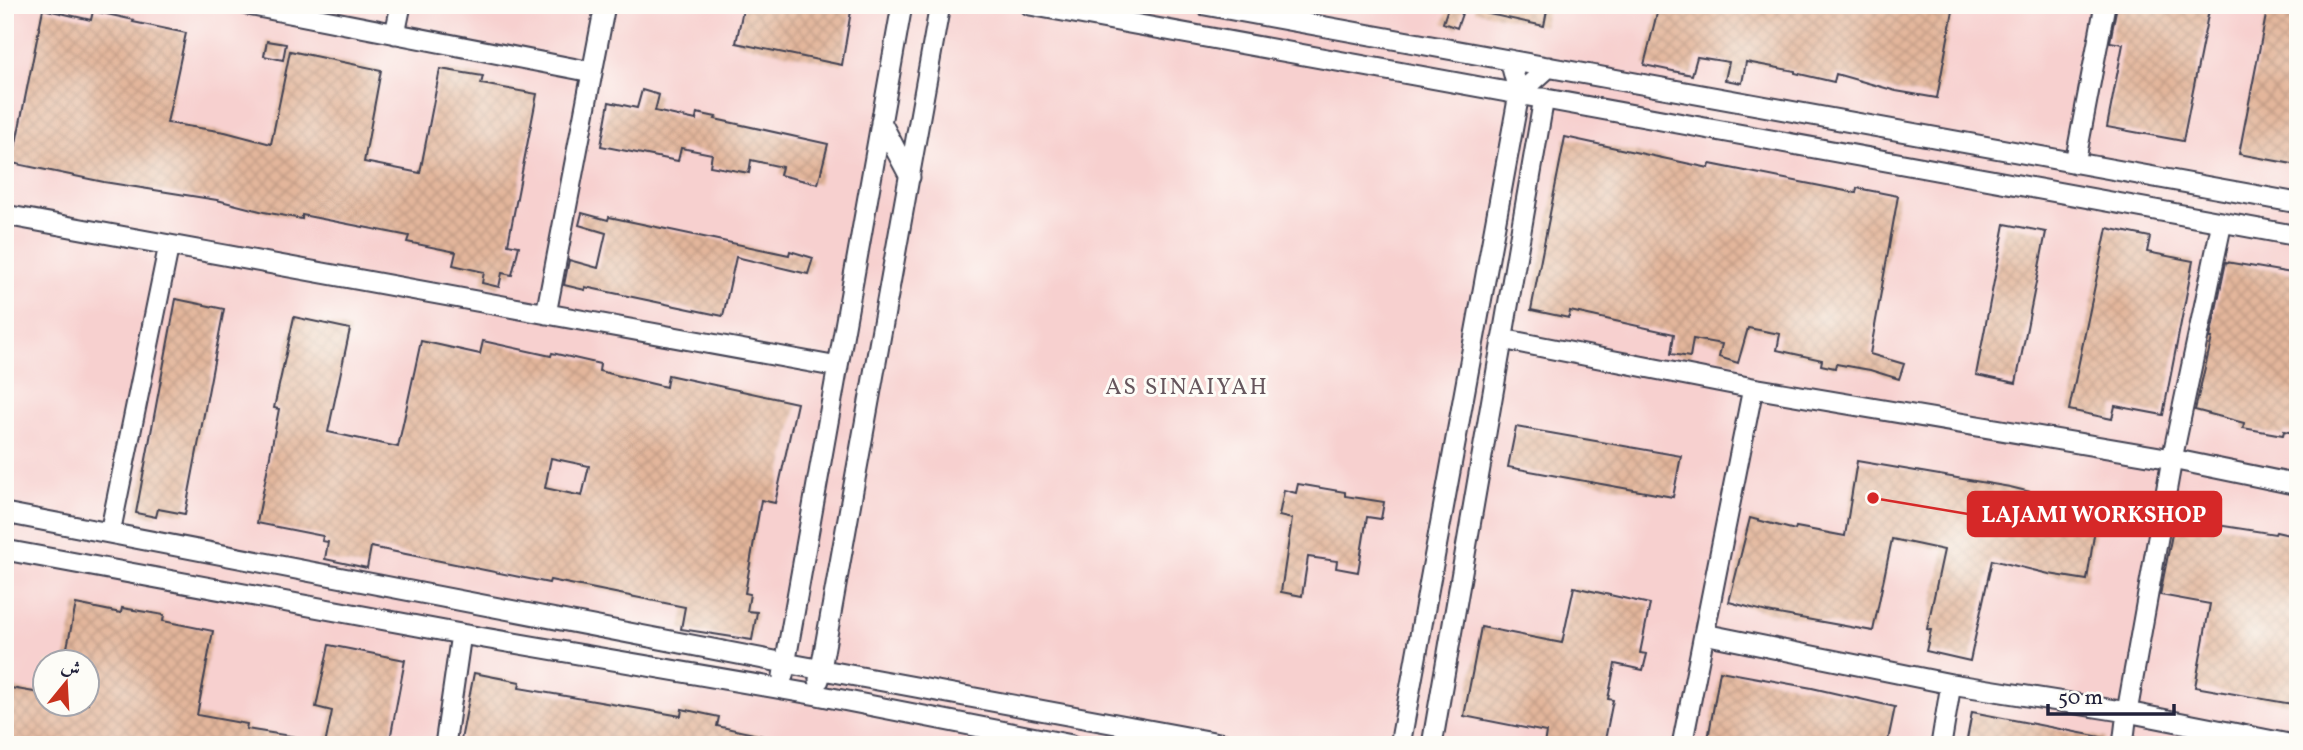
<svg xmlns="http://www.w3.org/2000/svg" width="2303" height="750" font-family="Vollkorn,Amiri,serif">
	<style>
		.built { fill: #f7d0cf; fill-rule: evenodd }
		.building { fill: url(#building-cross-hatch); fill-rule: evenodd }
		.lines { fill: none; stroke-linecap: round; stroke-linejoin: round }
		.street-casing { stroke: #414051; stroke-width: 23 }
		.street { stroke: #fff; stroke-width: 19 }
		.labels { text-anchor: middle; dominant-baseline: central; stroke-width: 6; stroke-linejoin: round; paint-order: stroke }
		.neighbourhood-label { font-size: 23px; letter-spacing: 2px; fill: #66565d; stroke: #fdfcf7 }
		.leader { fill: none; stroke: #d62828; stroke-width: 2.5 }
		.callout-dot { fill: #d62828; stroke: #fdfcf7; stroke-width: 2.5 }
		.callout { fill: #d62828; stroke: #d62828; stroke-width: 2.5 }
		.callout-label { font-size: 23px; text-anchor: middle; font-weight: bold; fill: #fff }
	</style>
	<defs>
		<pattern id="building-cross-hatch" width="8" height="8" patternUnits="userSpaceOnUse" patternTransform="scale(1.75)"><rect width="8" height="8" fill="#e3b69b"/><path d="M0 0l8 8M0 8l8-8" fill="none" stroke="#c29c86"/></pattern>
	</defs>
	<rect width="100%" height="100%" fill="#fdfcf7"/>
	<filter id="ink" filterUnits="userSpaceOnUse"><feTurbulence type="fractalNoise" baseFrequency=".0143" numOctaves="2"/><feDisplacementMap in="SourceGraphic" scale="14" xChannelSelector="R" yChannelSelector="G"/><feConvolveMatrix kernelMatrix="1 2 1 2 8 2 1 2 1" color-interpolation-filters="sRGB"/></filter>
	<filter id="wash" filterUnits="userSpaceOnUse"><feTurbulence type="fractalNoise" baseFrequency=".00686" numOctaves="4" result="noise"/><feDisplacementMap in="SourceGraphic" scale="28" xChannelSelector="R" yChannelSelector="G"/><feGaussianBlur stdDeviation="1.57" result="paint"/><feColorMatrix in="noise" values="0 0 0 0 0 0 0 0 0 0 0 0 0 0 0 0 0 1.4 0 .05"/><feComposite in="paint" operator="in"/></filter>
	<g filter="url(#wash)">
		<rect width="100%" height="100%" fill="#efe7cb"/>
		<path class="built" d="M5,5H2298V745H5ZM46,662H88V704H46Z"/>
		<g id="blocks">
			<path class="building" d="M744,5H852L842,65L736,43Z
				M1449,5H1465L1457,28L1443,23Z
				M1475,5H1548L1544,26L1475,11Z
				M1659,5H1954L1937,98L1896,91L1836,74L1834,82L1795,73V71L1746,62L1742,83L1725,80L1729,62L1697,57L1692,75L1644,65Z
				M2117,5H2210L2183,141L2107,127L2123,44L2110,42Z
				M2268,5H2298V165L2239,154Z
				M43,9L91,20L93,11L134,20L133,22L186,33L167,123L225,132L271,144L290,51L381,70L364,162L420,173L440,69L483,76L481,84L537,94L508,244L519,246L512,275L502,273L499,287L482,283L484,272L453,265L456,252L407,242L409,236L302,215V219L264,212L217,200L104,182L12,163Z
				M267,41L286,44L283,60L264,56Z
				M642,90L659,95L655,111L696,120L697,113L716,117L715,119L828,144L818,184L780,175L782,167L751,160L749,173L710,166L712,154L681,148L678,161L601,146L609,102L637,108Z
				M1565,137L1709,168L1710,164L1856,193L1857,188L1898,196L1870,354L1904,364L1899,379L1870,370L1836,364L1835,368L1821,365L1822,360L1777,350L1780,334L1748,328L1738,363L1719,357L1722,344L1693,339L1690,357L1671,354L1674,334L1570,311L1569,318L1531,310Z
				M582,213L608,220L609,217L789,255L790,251L813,258L808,274L736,257L723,316L585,287V290L564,285L569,260L598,268L606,233L579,225Z
				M2005,224L2046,232L2016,383L1976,375Z
				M2107,228L2150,237L2147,252L2193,261L2163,415L2115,406L2112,419L2069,410Z
				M2226,262L2298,274V434L2284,431L2283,435L2243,428L2244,423L2195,410L2212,338H2210Z
				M176,299L224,309L185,514L158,509L156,517L136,513Z
				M294,317L350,329L328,432L398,447L421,341L480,354L483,341L551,356L552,353L600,364L599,371L666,387L668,375L797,403L775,503L761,500L745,593L750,594L747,611L757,612L752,640L681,629L685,607L550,580L549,583L371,547L367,568L325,559L328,542L322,541L323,536L257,523L279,409L274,408ZM551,458L589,466L582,496L545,488Z
				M1516,427L1681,456L1673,497L1508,467Z
				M1857,461L2010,487L2055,498V496L2099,503L2087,580L2049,574L1992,560L1970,661L1926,651L1931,630L1927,629L1944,550L1892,539L1873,631L1767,612L1729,602L1750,518L1795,530L1796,527L1845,536Z
				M1298,484L1345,492V496L1384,502L1381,519L1367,517L1358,572L1336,568L1337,561L1308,557L1302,596L1281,592L1292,519L1279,516L1284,490L1296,493Z
				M2176,514L2218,522L2217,525L2275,534L2276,532L2298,537V705L2195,687L2210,604L2160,595Z
				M1574,587L1650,604L1640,653L1647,654L1643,670L1615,664L1608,699L1613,700L1604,745H1544L1546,732L1464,716L1481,627L1562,643Z
				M76,604L121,613L122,608L164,615L163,621L213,631L197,715L247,724L246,729L297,737L296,745H5V687L46,694V704H88V662H64Z
				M329,645L405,660L389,745H325L332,711L316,707Z
				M1720,671L1812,688L1895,707L1887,745H1707Z
				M474,673L520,682L519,688L681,716L682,709L719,717L717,726L777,739L776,745H460Z
				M1972,712L2106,738L2105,745H1966Z"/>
		</g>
	</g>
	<g filter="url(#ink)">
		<use href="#blocks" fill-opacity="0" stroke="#414051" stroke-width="2"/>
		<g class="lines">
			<defs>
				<path id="street" d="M248,5L592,72
					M1030,5L2298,236
					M1205,5L2298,203
					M395,34L401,5
					M1510,60L1519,94L1549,67
					M881,122L910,177
					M2075,163L2105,5
					M5,215L838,367
					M546,314L605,5
					M1502,339L1753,388L2172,459L2298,485
					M5,513L785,663L1230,745
					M110,533L169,245
					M5,550L461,634L817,695L1072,745
					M1704,634L1951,684L2127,712L2294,745
					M783,676L902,5
					M819,680L940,5
					M445,745L461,634
					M1400,745L1519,94
					M1432,745L1544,98
					M1682,745L1753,388
					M1941,745L1951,684
					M2123,745L2127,712L2172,459L2222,222"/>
			</defs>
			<use href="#street" class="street-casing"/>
			<use href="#street" class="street"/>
		</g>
	</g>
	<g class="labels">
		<g class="neighbourhood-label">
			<text x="1187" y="388">AS SINAIYAH</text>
		</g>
	</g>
	<path class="leader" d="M1873 498L1968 514"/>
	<circle class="callout-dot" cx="1873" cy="498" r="7"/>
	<rect class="callout" x="1968" y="492" width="253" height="44" rx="7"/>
	<g class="callout-label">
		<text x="2094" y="522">LAJAMI WORKSHOP</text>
	</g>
	<rect width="2303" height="750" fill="none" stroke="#fdfcf7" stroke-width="28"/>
	<g transform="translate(66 683) rotate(18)"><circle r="33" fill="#fdfcf7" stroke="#a5a5ac" stroke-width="2"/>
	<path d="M0-5L12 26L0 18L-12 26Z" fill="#c8321e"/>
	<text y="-10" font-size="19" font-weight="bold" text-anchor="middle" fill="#22223b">ش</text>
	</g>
	<path d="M2048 704v10h126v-10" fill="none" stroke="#22223b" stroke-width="3.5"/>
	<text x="2058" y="704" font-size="21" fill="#22223b" stroke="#fdfcf7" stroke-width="5" paint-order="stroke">50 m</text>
</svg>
